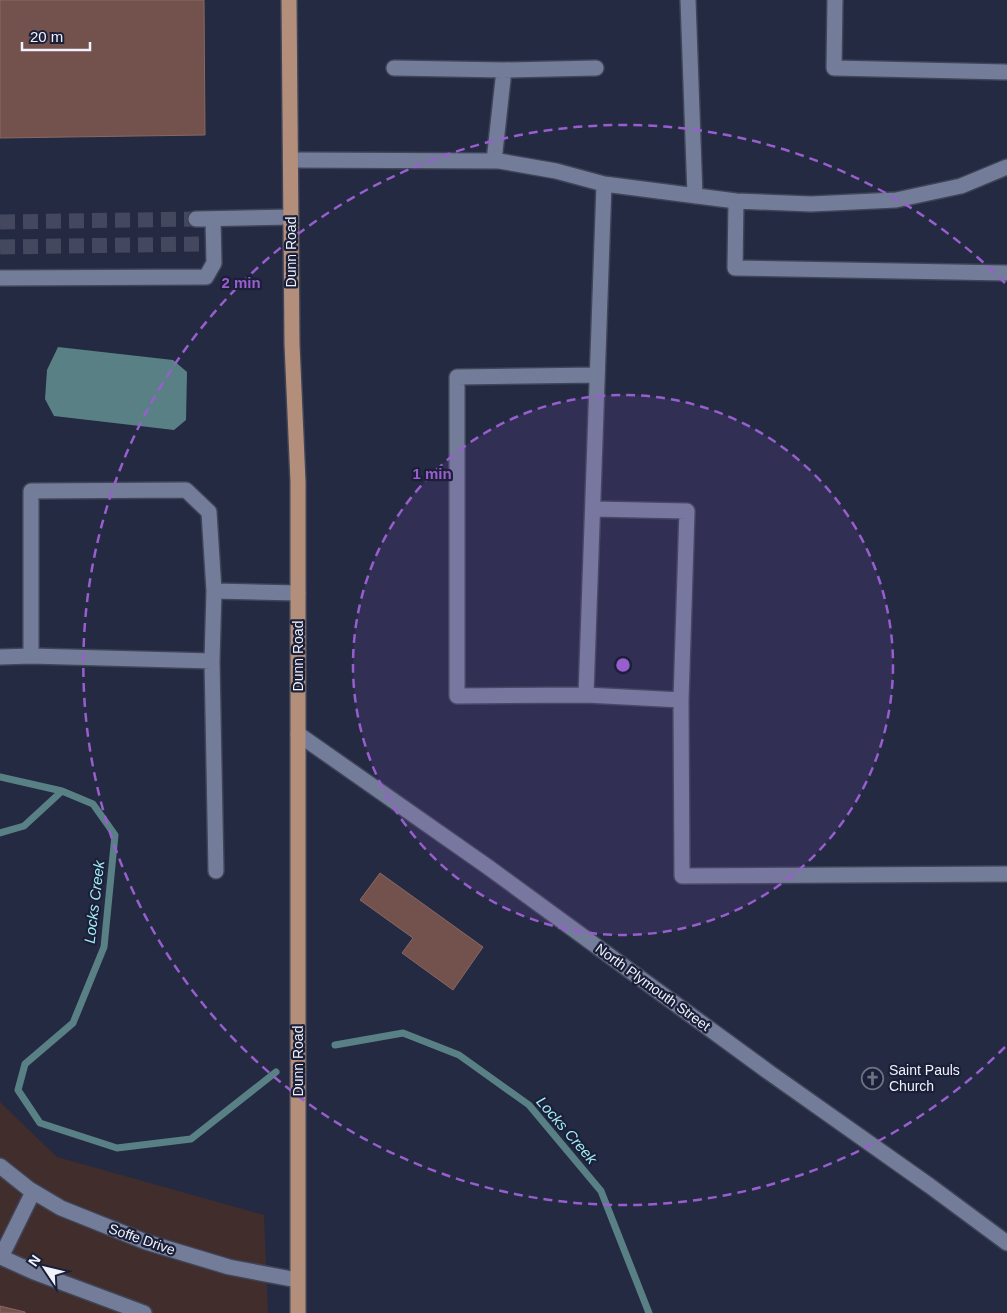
<svg xmlns="http://www.w3.org/2000/svg" width="1007" height="1313" font-family="Helvetica,sans-serif">
	<style>
		.industrial { fill: #412d2b }
		.water { fill: #598185 }
		.lines { fill: none; stroke-linecap: round; stroke-linejoin: round }
		.stream { stroke: #598185; stroke-width: 7 }
		.building { fill: #73524d; stroke: #8a6762 }
		.minor-tunnel { stroke: #43485e; stroke-width: 15; stroke-dasharray: 15 8; stroke-linecap: butt }
		.minor-casing { stroke: #3f4457; stroke-width: 18 }
		.major-casing { stroke: #3f4457; stroke-width: 18 }
		.minor { stroke: #737c99; stroke-width: 15 }
		.major { stroke: #b38e7a; stroke-width: 15 }
		.ring { fill: none; stroke: #985ece; stroke-width: 2.5; stroke-dasharray: 9 6 }
		.labels { text-anchor: middle; dominant-baseline: central; stroke-width: 4.5; stroke-linejoin: round; paint-order: stroke }
		.street-label { font-size: 14px; fill: #f0f3fd; stroke: #1b2038 }
		.poi-label { font-size: 14px; fill: #f0f3fd; stroke: #1b2038; text-anchor: start }
		.water-label { font-size: 15px; font-style: italic; fill: #a2eef5; stroke: #1b2038 }
		.centre { fill: #985ece; stroke: #1b2038; stroke-width: 2.5 }
		.ring-label { font-size: 15px; text-anchor: middle; font-weight: bold; fill: #985ece; stroke: #1b2038; stroke-width: 4.5; stroke-linejoin: round; paint-order: stroke }
	</style>
	<rect width="100%" height="100%" fill="#242a42"/>
	<path class="industrial" d="M0,1102L57,1157L264,1215L268,1313H0Z"/>
	<path class="water" d="M58,347L173,360L187,372L186,420L174,430L54,416L45,399L47,370Z"/>
	<g class="lines">
		<path class="stream" d="M0,777L62,791
			M0,833L24,826L62,791L93,804L115,835L104,947L73,1023L25,1064L18,1090L40,1123L117,1148L191,1139L276,1072
			M335,1045L403,1033L459,1055L529,1105L601,1191L649,1313"/>
	</g>
	<path class="building" d="M0,0H204L205,135L0,138Z
		M380,873L483,947L453,990L402,953L413,938L360,900Z
		M0,1306L25,1312V1313H0Z"/>
	<g class="lines">
		<path class="minor-tunnel" d="M0,222L196,219
			M0,247L199,244"/>
		<defs>
			<path id="minor" d="M688,0L695,196
				M835,0L834,68L1005,72
				M394,68L504,70L494,161
				M504,70L596,68
				M291,160L499,161L556,171L604,184L736,201L811,204L896,200L961,186L1007,167
				M736,201L735,268L1007,273
				M196,219L291,217
				M0,278L206,277L214,263L213,219
				M597,375L457,377V696L586,695L604,184
				M593,509L687,511L681,700L682,876L1007,874
				M214,591L298,593
				M31,656L212,661
				M0,657L31,656V491L186,490L209,512L214,591L212,661L216,871
				M586,695L681,700
				M298,734L488,867L770,1073L930,1186L1007,1243
				M0,1166L29,1189L61,1208L146,1242L229,1267L297,1280
				M0,1256L1,1257L33,1192
				M1,1257L34,1272L144,1313"/>
			<path id="major" d="M289,0L292,344L298,482V1313"/>
		</defs>
		<use href="#minor" class="minor-casing"/>
		<use href="#major" class="major-casing"/>
		<use href="#minor" class="minor"/>
		<use href="#major" class="major"/>
	</g>
	<circle cx="623" cy="665" r="270" fill="#985ece" fill-opacity=".12"/>
	<g class="ring">
		<circle cx="623" cy="665" r="270"/>
		<path d="M1005 1047A540 540 0 1 1 1005 283"/>
	</g>
	<defs>
		<symbol id="church-ring" viewBox="-11 -11 22 22"><circle r="9.5" fill="#1b2038" stroke="#6b7280" stroke-width="1.5"/><path d="M-1.2-6h2.4v3.5h3.3v2.4h-3.3V6h-2.4V-.1h-3.3v-2.4h3.3Z" fill="#6b7280"/></symbol>
	</defs>
	<g fill-rule="evenodd">
		<use href="#church-ring" x="860" y="1066" width="25" height="25"/>
	</g>
	<g class="labels">
		<g class="street-label">
			<text transform="translate(291 252) rotate(-90)">Dunn Road</text>
			<text transform="translate(298 656) rotate(-90)">Dunn Road</text>
			<text transform="translate(653 987) rotate(36)">North Plymouth Street</text>
			<text transform="translate(298 1061) rotate(-90)">Dunn Road</text>
			<text transform="translate(142 1239) rotate(19)">Soffe Drive</text>
		</g>
		<g class="poi-label">
			<text x="889" y="1070">Saint Pauls<tspan x="889" dy="16">Church</tspan></text>
		</g>
		<g class="water-label">
			<text transform="translate(94 902) rotate(-83)">Locks Creek</text>
			<text transform="translate(567 1130) rotate(49)">Locks Creek</text>
		</g>
	</g>
	<circle cx="623" cy="665" r="8" class="centre"/>
	<g class="ring-label">
		<text x="241" y="288">2 min</text>
		<text x="432" y="479">1 min</text>
	</g>
	<g transform="translate(45 1268) rotate(305)" stroke="#1b2038" stroke-width="4" paint-order="stroke">
	<path d="M0-4L9 19L0 12L-9 19Z" fill="#f0f3fd"/>
	<text y="-8" font-size="14" font-weight="bold" text-anchor="middle" fill="#f0f3fd">N</text>
	</g>
	<path d="M22 42v8h68v-8" fill="none" stroke="#f0f3fd" stroke-width="2.5"/>
	<text x="30" y="42" font-size="15" fill="#f0f3fd" stroke="#1b2038" stroke-width="4" paint-order="stroke">20 m</text>
</svg>
